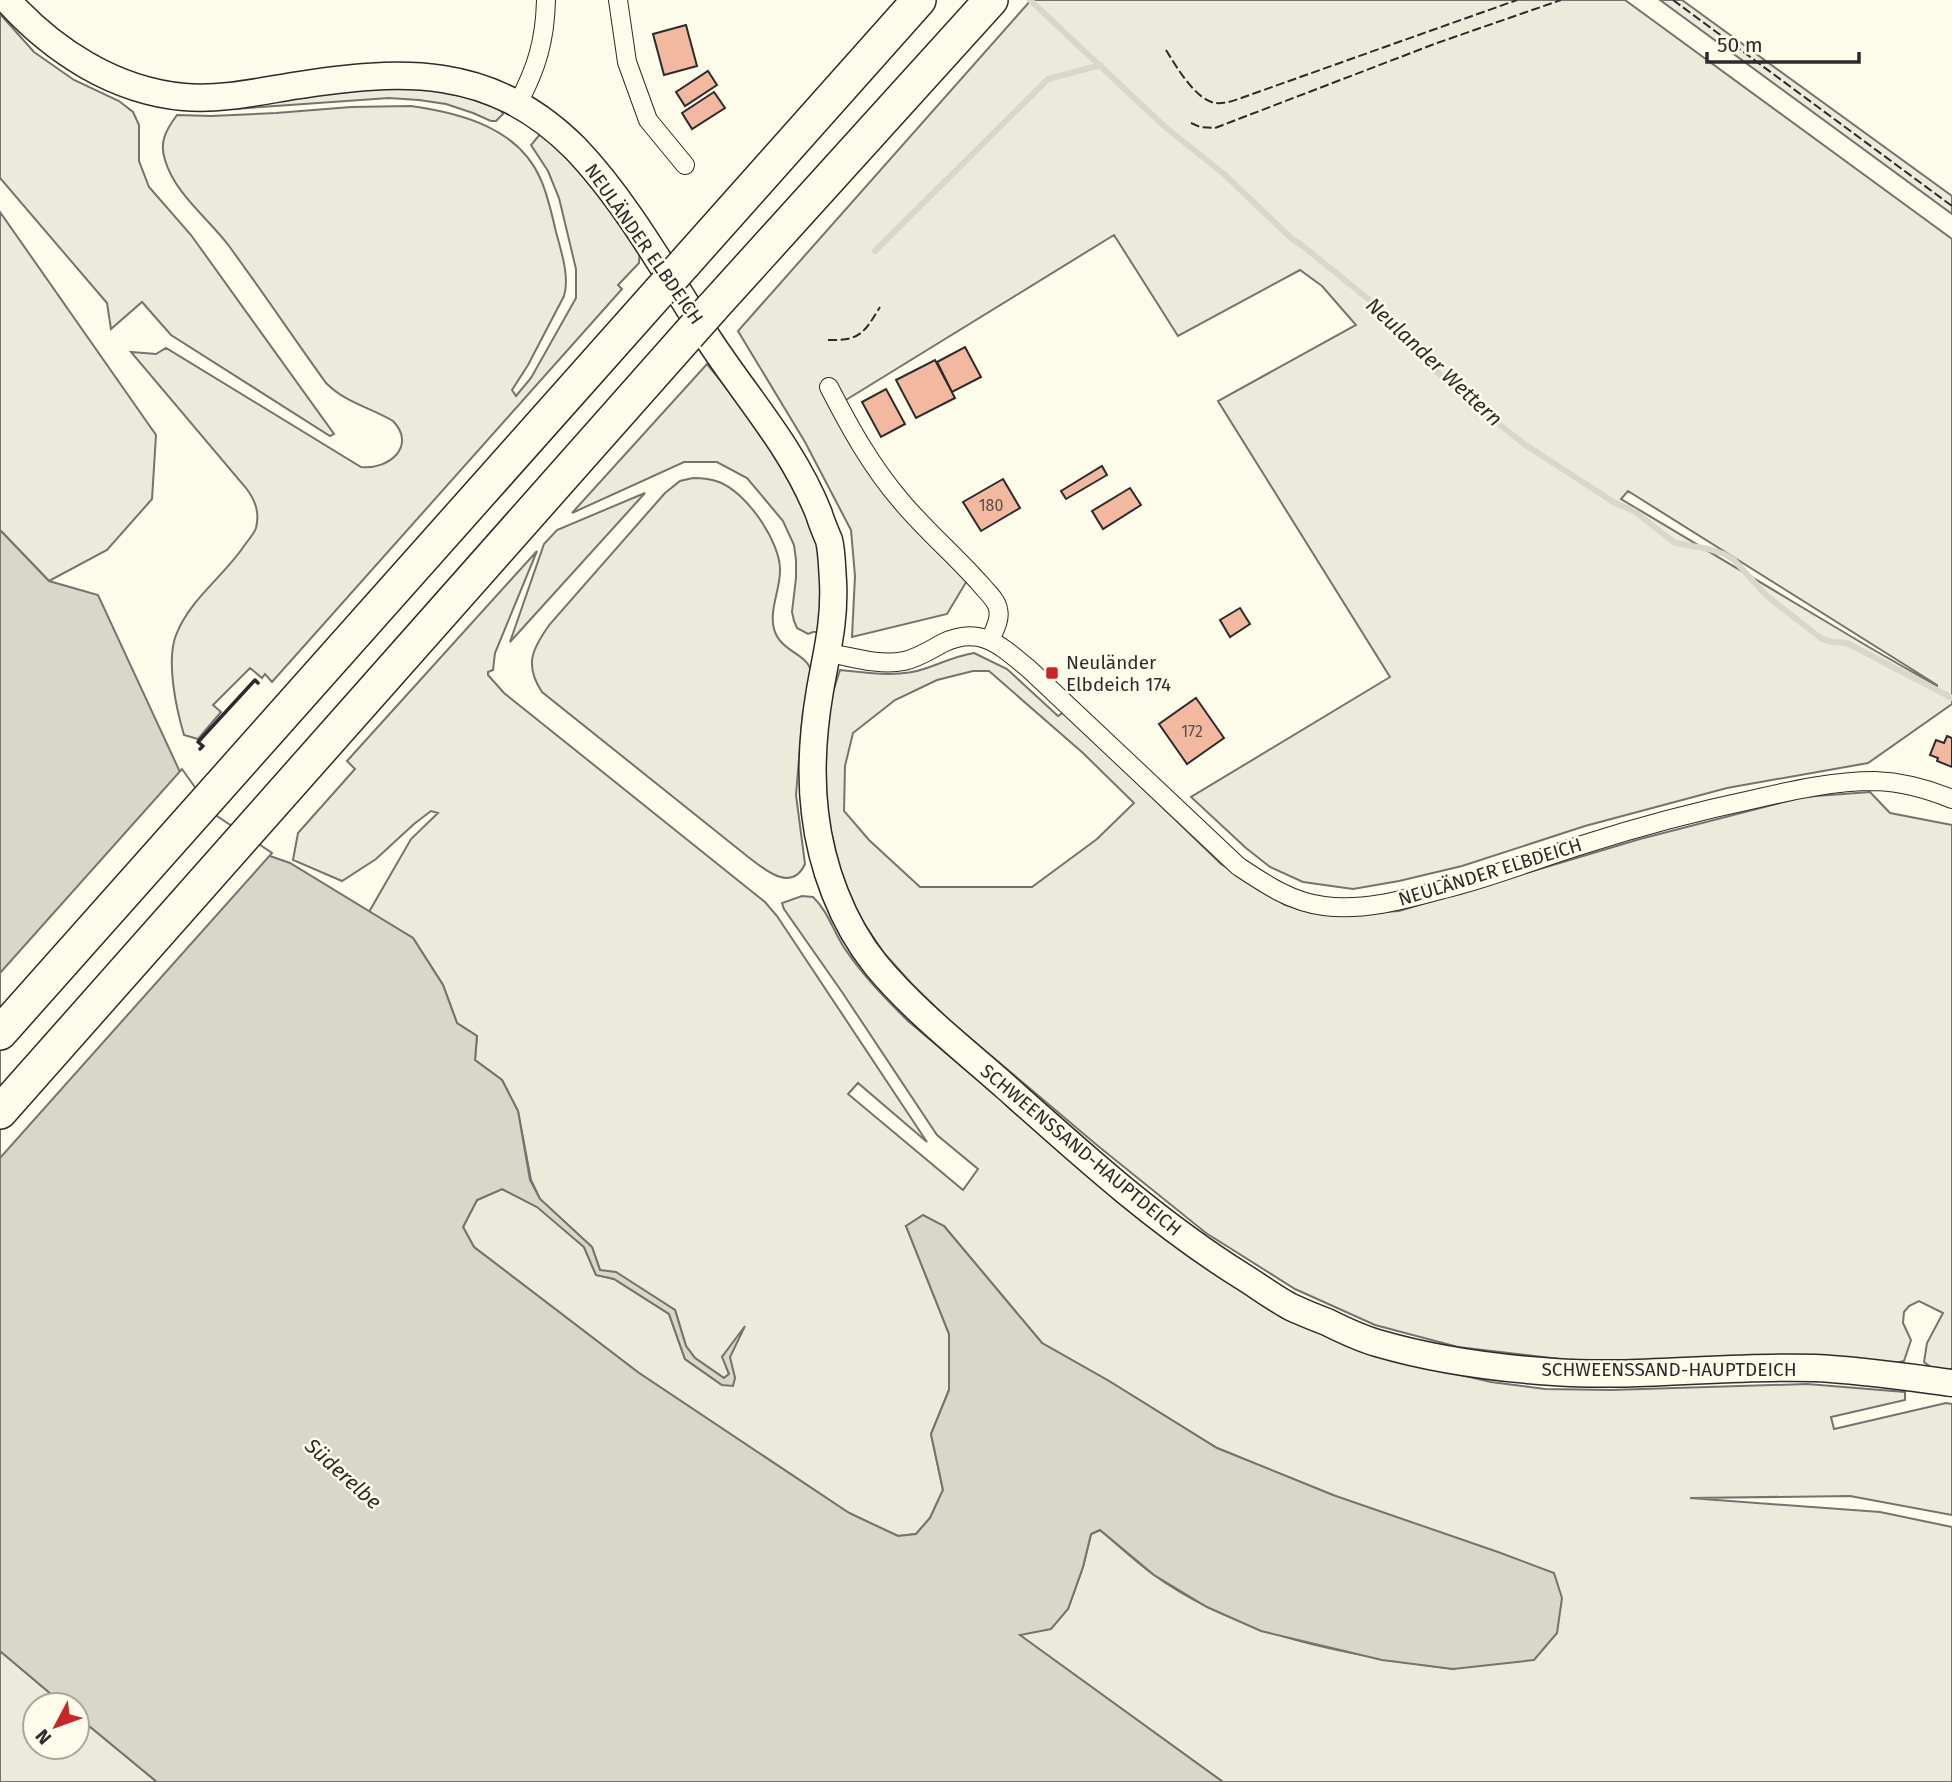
<svg xmlns="http://www.w3.org/2000/svg" width="1952" height="1782" font-family="'Fira Sans',sans-serif">
	<style>
		.green { fill: #ecebdb; stroke: #74746e; stroke-width: 2; fill-rule: evenodd }
		.water { fill: #d8d7c9; stroke: #74746e; stroke-width: 2 }
		.pier { fill: #fdfbea; stroke: #74746e; stroke-width: 2 }
		.lines { fill: none; stroke-linecap: round; stroke-linejoin: round }
		.stream { stroke: #d8d7c9; stroke-width: 6 }
		.building { fill: #f2b8a0; stroke: #2b2b2b; stroke-width: 2 }
		.street-casing { stroke: #2b2b2b; stroke-width: 20 }
		.secondary-casing { stroke: #2b2b2b; stroke-width: 29 }
		.highway-casing { stroke: #2b2b2b; stroke-width: 36 }
		.street { stroke: #fdfbea; stroke-width: 18 }
		.secondary { stroke: #fdfbea; stroke-width: 26 }
		.highway { stroke: #fdfbea; stroke-width: 33 }
		.highway-bridge-casing { stroke: #2b2b2b; stroke-width: 36; stroke-linecap: butt }
		.highway-bridge { stroke: #fdfbea; stroke-width: 33 }
		.fence { stroke: #2b2b2b; stroke-width: 2; stroke-dasharray: 9 3.5; stroke-linecap: butt }
		.wall { stroke: #2b2b2b; stroke-width: 3.5 }
		.poi-dot { fill: #c62828; stroke: #fdfbea; stroke-width: 2.5 }
		.labels { text-anchor: middle; dominant-baseline: central; stroke-width: 5; stroke-linejoin: round; paint-order: stroke }
		.number-label { font-size: 16px; fill: #5d4e48 }
		.street-label { font-size: 19px; fill: #2b2b2b; stroke: #fdfbea }
		.poi-label { font-size: 19px; fill: #2b2b2b; stroke: #fdfbea; text-anchor: start }
		.water-label { font-size: 21px; font-style: italic; fill: #2b2b2b; stroke: #fdfbea }
	</style>
	<rect width="100%" height="100%" fill="#fdfbea"/>
	<path class="green" d="M1031,0H1625L1952,239V704L1868,763L1727,788L1585,826L1462,866L1399,881L1353,889L1303,882L1270,867L1246,848L1191,797L1390,677L1218,401L1356,325L1322,286L1300,270L1178,336L1114,235L841,403L902,503L971,574L947,614L852,637L855,576L851,530L805,442L738,331ZM1628,491L1937,685V686L1867,646L1621,499Z
		M1660,0H1682L1952,196V214Z
		M0,14L34,52L74,80L119,101L133,112L139,125V161L149,187L191,235L334,434L330,436L171,335L142,302L111,329L107,303L0,178Z
		M354,88H426L473,99L501,110L503,114L496,121H491L473,113L446,104L419,100L389,98L234,109L322,92Z
		M411,106C461,113 519,128 541,180C548,196 552,215 556,232C561,251 570,277 564,296L528,365L512,390L516,396L531,378L576,298V269L559,198L548,171L531,145L541,133L579,169L640,246L639,263L618,285L622,289L272,682L265,674L262,678L250,668L213,705L221,712L198,739L184,735C176,708 166,661 176,635C190,599 224,576 244,546C248,540 254,534 256,528C260,512 255,500 246,488L131,352L156,354L166,348L361,467C389,470 417,446 393,421C369,407 346,403 326,383C293,337 262,291 229,246C208,218 175,194 165,160C159,142 166,130 177,115L211,116L276,113L351,107Z
		M0,212L156,435L152,499L107,550L49,581L0,530Z
		M707,364L756,424L798,488L819,549L823,592L820,632H813L808,634L797,628L794,621L792,612L796,578V560L794,545L783,521L747,478L717,462H684L572,513Z
		M693,478C702,478 711,479 719,482C746,492 781,542 780,571C780,590 769,610 774,629C780,652 809,654 811,672C813,683 808,698 807,710L803,711L796,795L805,864C791,894 763,868 747,856L542,692C524,665 532,649 550,624L665,493L680,481Z
		M645,493L510,642L544,544L557,530Z
		M537,551L495,653L493,670L488,672V675L504,693L765,902L777,916L927,1142L858,1083L848,1094L963,1190L978,1169L937,1135L842,992L784,909L782,903L802,896L813,897C828,911 834,933 845,949C864,977 885,998 908,1021L1164,1236L1435,1369L1491,1382L1545,1389L1611,1390L1807,1384L1905,1392V1400L1831,1417L1834,1429L1946,1403L1952,1404V1515L1850,1496L1690,1498L1880,1512L1952,1527V1782H1223L1019,1635L1032,1631L1068,1609L1083,1567L1091,1534L1100,1530C1118,1545 1135,1561 1154,1575C1240,1637 1350,1656 1453,1669L1333,1495L1217,1448L1109,1381L1042,1343L944,1226H906L949,1334V1390L931,1434L943,1490L930,1518L916,1534L898,1536L849,1513L639,1373L474,1247L463,1227L477,1200L502,1189L537,1206L584,1247L596,1275L614,1279L669,1314L685,1359L722,1385L735,1378L729,1357L723,1356L729,1374L724,1378L695,1358L686,1346L675,1310L600,1270L592,1247L540,1199L531,1180L518,1111L502,1080L475,1060L477,1036L457,1023L443,985L413,938L369,912L411,839L438,813L431,811L414,824L376,859L342,881L293,860L298,833L355,769L347,761Z
		M974,653L1007,669L1058,716L1064,712L1221,864L1285,905L1339,915L1399,911L1640,839L1803,797L1870,792L1890,813L1952,825V1372L1932,1368L1924,1362L1927,1343L1943,1313L1919,1301L1909,1306L1904,1312L1903,1323L1911,1340L1904,1361L1891,1364H1602L1458,1347L1375,1325L1295,1289L1206,1233L1098,1146L950,1021L912,984L884,953L856,912L840,870L828,818L825,771L826,728L833,692L840,670C869,673 899,678 927,668C944,662 956,656 974,653ZM973,671H989L1083,753L1134,803L1097,839L1032,887H920L869,840L844,811L845,766L853,733L895,700L937,680Z
		M0,1651L64,1705H35V1747H77V1716L157,1782H0Z"/>
	<path class="water" d="M0,530L49,581L98,595L180,772L211,817L270,856L290,863L413,938L443,985L457,1023L477,1036L475,1060L502,1080L518,1111L530,1180L540,1199L592,1247L600,1270L616,1272L675,1310L686,1346L695,1358L724,1378L729,1374L722,1357L745,1326L730,1357L735,1378L733,1386L722,1385L685,1359L669,1314L614,1279L596,1275L584,1247L537,1207L502,1189L477,1200L463,1227L474,1247L639,1373L849,1513L898,1536L916,1534L930,1518L943,1490L931,1434L949,1390V1334L906,1226L923,1215L944,1226L1042,1343L1109,1381L1217,1448L1333,1495L1498,1552L1554,1573L1562,1598L1557,1633L1534,1660L1453,1669L1382,1660L1261,1631L1207,1607L1154,1575L1100,1530L1091,1534L1083,1567L1068,1609L1051,1629L1020,1635L1223,1782H157L77,1716V1705H64L0,1651Z"/>
	<path class="pier" d="M182,769L214,814L272,853L0,1158V973Z"/>
	<g class="lines">
		<path class="stream" d="M1030,0L1164,126L1224,174L1291,238L1304,247L1372,302L1422,358L1460,393L1524,444L1615,503L1634,511L1675,543L1709,549L1724,554L1734,560L1767,596L1822,639L1833,642L1847,643L1952,698
			M875,251L1048,79L1101,65"/>
	</g>
	<path class="building" d="M686,25L697,66L664,75L653,34Z
		M708,71L717,85L685,106L676,92Z
		M714,92L725,108L692,129L682,113Z
		M965,347L981,377L952,392L937,362Z
		M935,360L955,398L916,418L896,380Z
		M886,389L905,424L881,437L862,402Z
		M1102,466L1107,475L1066,499L1061,491Z
		M1003,479L1020,508L981,531L963,502Z
		M1130,488L1141,505L1103,529L1092,511Z
		M1240,608L1250,624L1230,637L1220,620Z
		M1196,698L1224,738L1187,764L1159,724Z
		M1947,736L1952,738V767L1937,761L1938,758L1930,755L1936,740L1944,743Z"/>
	<g class="lines">
		<defs>
			<path id="street" d="M618,0L627,62L648,120L685,165
				M518,103C537,68 545,40 546,0
				M829,387C850,428 871,466 901,501C926,531 957,557 983,587C988,593 997,601 998,609C1001,619 994,631 990,640
				M829,653C852,657 879,666 904,661C918,658 930,650 943,643C981,625 1001,646 1029,669L1238,866C1265,884 1291,902 1324,906C1369,912 1416,896 1459,885C1502,873 1543,857 1585,844C1641,826 1698,811 1755,799C1794,790 1834,781 1875,781C1901,782 1928,789 1952,799"/>
			<path id="secondary" d="M7,0C53,51 115,91 184,97C221,100 257,92 293,86C402,69 491,64 575,148C627,202 668,277 709,340C747,398 793,448 819,514C819,516 828,538 829,540C832,552 832,568 833,581C835,622 827,650 820,690C813,731 810,772 815,813C821,866 842,923 876,965C913,1010 962,1048 1006,1087C1081,1154 1157,1223 1242,1276C1258,1286 1273,1297 1289,1306C1301,1312 1314,1317 1327,1322C1343,1330 1360,1338 1377,1343C1435,1360 1494,1368 1554,1372C1641,1378 1728,1365 1815,1368C1861,1370 1907,1377 1952,1383"/>
			<path id="highway" d="M684,264L919,0
				M712,308L991,0
				M0,1033L659,292
				M0,1112L688,335"/>
		</defs>
		<use href="#street" class="street-casing"/>
		<use href="#secondary" class="secondary-casing"/>
		<use href="#highway" class="highway-casing"/>
		<use href="#street" class="street"/>
		<use href="#secondary" class="secondary"/>
		<use href="#highway" class="highway"/>
		<defs>
			<path id="highway-bridge" d="M659,292L684,264
				M688,335L712,308"/>
		</defs>
		<use href="#highway-bridge" class="highway-bridge-casing"/>
		<use href="#highway-bridge" class="highway-bridge"/>
		<path class="fence" d="M1673,0L1952,206
			M1166,50C1176,66 1196,101 1216,103C1225,104 1236,100 1244,97L1517,0
			M1191,123L1200,127L1215,128L1437,43L1561,0
			M828,340C860,341 864,333 880,307"/>
		<path class="wall" d="M200,749L203,746L198,742L255,680L258,683"/>
	</g>
	<rect class="poi-dot" x="1045" y="666" width="14" height="14" rx="3.5"/>
	<g class="labels">
		<g class="number-label">
			<text x="991" y="505">180</text>
			<text x="1192" y="731">172</text>
		</g>
		<g class="street-label">
			<text transform="translate(644 244) rotate(55)">NEULÄNDER ELBDEICH</text>
			<text transform="translate(1490 872) rotate(-17)">NEULÄNDER ELBDEICH</text>
			<text transform="translate(1081 1150) rotate(40)">SCHWEENSSAND-HAUPTDEICH</text>
			<text x="1669" y="1369">SCHWEENSSAND-HAUPTDEICH</text>
		</g>
		<g class="poi-label">
			<text x="1066" y="662">Neuländer<tspan x="1066" dy="22">Elbdeich 174</tspan></text>
		</g>
		<g class="water-label">
			<text transform="translate(1434 362) rotate(43)">Neulander Wettern</text>
			<text transform="translate(343 1474) rotate(42)">Süderelbe</text>
		</g>
	</g>
	<g transform="translate(56 1726) rotate(229)"><circle r="33" fill="#fdfbea" stroke="#a9a89e" stroke-width="2"/>
	<path d="M0-5L12 26L0 18L-12 26Z" fill="#c62828"/>
	<text y="-10" font-size="19" font-weight="bold" text-anchor="middle" fill="#2b2b2b">N</text>
	</g>
	<path d="M1707 52v10h152v-10" fill="none" stroke="#2b2b2b" stroke-width="3.5"/>
	<text x="1717" y="52" font-size="21" fill="#2b2b2b" stroke="#fdfbea" stroke-width="5" paint-order="stroke">50 m</text>
</svg>
